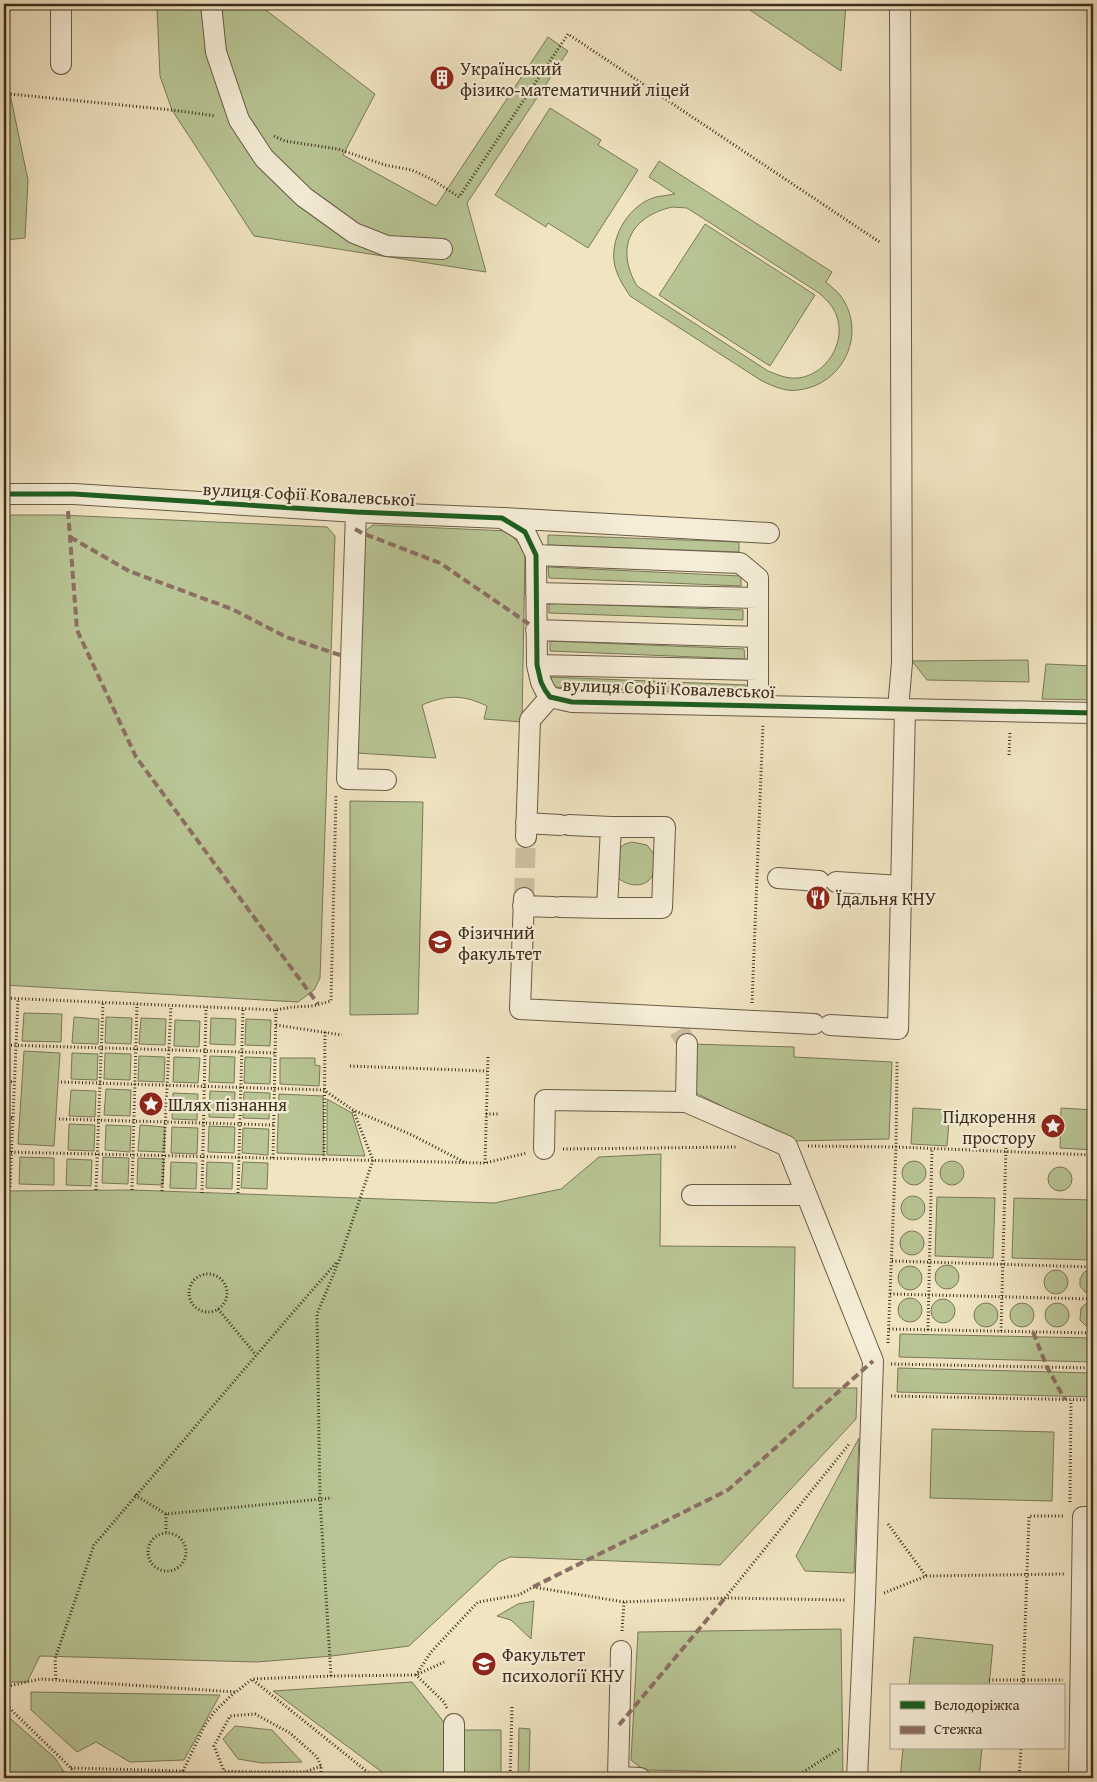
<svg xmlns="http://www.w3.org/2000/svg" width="1097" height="1782" font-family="'Gentium Book Plus',serif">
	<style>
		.green { fill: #b8c493; stroke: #7a7858; fill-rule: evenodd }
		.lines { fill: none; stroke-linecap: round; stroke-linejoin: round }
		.minor-tunnel { stroke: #ccbfa0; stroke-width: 20; stroke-dasharray: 20 10; stroke-linecap: butt }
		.minor-casing { stroke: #695b46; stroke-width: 22 }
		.path { stroke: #3c2d1d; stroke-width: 3; stroke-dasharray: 1 2.5; stroke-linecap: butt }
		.minor { stroke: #f5edd7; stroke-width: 20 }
		.quiet { stroke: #8d6e63; stroke-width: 4; stroke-dasharray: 8 4; stroke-linecap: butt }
		.cycleway-casing { stroke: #f5edd7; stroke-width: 8 }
		.cycleway { stroke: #1b5e20; stroke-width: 5 }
		.labels { text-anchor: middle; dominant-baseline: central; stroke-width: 4.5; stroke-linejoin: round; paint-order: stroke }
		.poi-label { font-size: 18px; fill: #3c2d1d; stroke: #f5edd7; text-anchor: start }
		.street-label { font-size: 18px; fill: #3c2d1d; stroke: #f5edd7 }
	</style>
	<rect width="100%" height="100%" fill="#f0e4c1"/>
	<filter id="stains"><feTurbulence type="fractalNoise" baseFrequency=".004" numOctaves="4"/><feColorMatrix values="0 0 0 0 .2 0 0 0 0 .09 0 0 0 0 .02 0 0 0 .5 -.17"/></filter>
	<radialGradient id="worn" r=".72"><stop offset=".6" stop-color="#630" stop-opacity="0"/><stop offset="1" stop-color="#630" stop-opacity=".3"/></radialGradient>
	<path class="green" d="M158,4H258L375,94L343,155L436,206L548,37L568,51L467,203L486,272L254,236L172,110L160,76L157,8Z
		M741,4H846L841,71Z
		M4,50L10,94L28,180L25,238L4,240Z
		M550,108L601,140L598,145L638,170L588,248L548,223L546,227L495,195Z
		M659,161L832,272L826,282C830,286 836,290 840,295C868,332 844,385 798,390C785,392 773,386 762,381L630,296C623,285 616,275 614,261C611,235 630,204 656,197C662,196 669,195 675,194L649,177ZM672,207L687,208L819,293C827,300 834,307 837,317C846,343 826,375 798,378C787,379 778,375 768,371L637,286C615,248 630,217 672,207Z
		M705,224L815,295L770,366L659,295Z
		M4,515H60L327,527L335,536L320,978L314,990L298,1002L4,985Z
		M373,525L508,531L525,551L522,722L484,719L487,706C462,694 446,695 422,705L436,758L357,753L362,533Z
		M548,535L739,542V552L548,545Z
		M548,567L741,576V586L549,578Z
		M549,603L743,610V620L549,613Z
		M550,641L744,649L745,659L550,651Z
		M1028,660L1029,682L927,680L912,661Z
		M1046,664L1093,666V700L1042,699Z
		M551,677L746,685L747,695L551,687Z
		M350,801L423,802L418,1014L350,1015Z
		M632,842L647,845L656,857C655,862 656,869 654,873C647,889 629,887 618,878V849L625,844Z
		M24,1013L62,1014L61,1042L22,1041Z
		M74,1017L99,1019L98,1044L72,1043Z
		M106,1017L132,1018L131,1044L105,1043Z
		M141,1018L166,1019L165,1045L139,1044Z
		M211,1018L236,1019L235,1045L210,1044Z
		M246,1019L271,1020L270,1046L245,1045Z
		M175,1020L200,1021L199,1047L174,1046Z
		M690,1044L794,1047V1057L892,1062L889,1139L791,1141L692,1091Z
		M24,1051L60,1053L54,1146L18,1144Z
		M72,1053L98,1054L97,1080L71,1079Z
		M105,1053L131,1054L130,1080L104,1079Z
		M139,1056L165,1057L164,1082L138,1081Z
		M210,1056L235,1057L234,1083L209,1082Z
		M174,1057L200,1058L198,1083L173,1082Z
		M245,1057L271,1058L270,1084L244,1083Z
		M280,1058H315V1065L320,1066L319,1086L280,1084Z
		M106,1089L131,1090L130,1116L104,1115Z
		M71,1090L96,1091L95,1117L69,1116Z
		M210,1091L235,1092L234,1118L209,1117Z
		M244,1092L270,1093L269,1119L243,1118Z
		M173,1093L198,1094L197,1120L172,1119Z
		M279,1094L323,1096L324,1155L277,1153Z
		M327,1099L352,1113L365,1156L327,1155Z
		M913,1108L950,1110L947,1146L911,1144Z
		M1061,1108L1093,1110V1150L1060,1148Z
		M69,1124L95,1125L94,1151L68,1150Z
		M106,1125L131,1126L130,1152L105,1150Z
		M140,1125L165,1127L164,1152L138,1151Z
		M209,1126L235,1127L234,1153L208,1152Z
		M172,1127L198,1128L197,1154L171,1153Z
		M243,1128L269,1129L268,1155L242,1153Z
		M661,1154L660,1246L795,1247L793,1388H857L856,1419L720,1565L510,1557L499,1562L409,1646L332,1656L256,1662L40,1656L27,1682H4V1191L132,1190L494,1203L561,1189L599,1157Z
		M20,1157L54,1158V1185L19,1184Z
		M103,1157L129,1158L128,1184L102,1183Z
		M138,1158L164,1159L163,1185L137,1184Z
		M67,1159L92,1160L91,1186L66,1185Z
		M940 1173a12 12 0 1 1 24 0a12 12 0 1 1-24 0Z
		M902 1173a12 12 0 1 1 24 0a12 12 0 1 1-24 0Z
		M171,1162L197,1163L196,1189L170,1188Z
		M207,1162L233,1163L232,1189L206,1188Z
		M243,1162L268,1163L267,1189L241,1188Z
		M1048 1179a12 12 0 1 1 24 0a12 12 0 1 1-24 0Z
		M901 1208a12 12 0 1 1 24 0a12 12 0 1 1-24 0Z
		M937,1197L995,1198L993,1258L935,1256Z
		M1014,1198L1093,1200V1260L1012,1258Z
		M900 1243a12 12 0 1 1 24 0a12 12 0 1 1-24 0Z
		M935 1277a12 12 0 1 1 24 0a12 12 0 1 1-24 0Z
		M898 1278a12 12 0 1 1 24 0a12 12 0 1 1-24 0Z
		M1093,1269V1294L1085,1292L1080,1286V1279L1084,1272Z
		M1044 1282a12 12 0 1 1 24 0a12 12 0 1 1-24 0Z
		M898 1310a12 12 0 1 1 24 0a12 12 0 1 1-24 0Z
		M931 1311a12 12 0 1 1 24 0a12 12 0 1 1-24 0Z
		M1010 1315a12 12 0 1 1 24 0a12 12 0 1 1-24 0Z
		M974 1315a12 12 0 1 1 24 0a12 12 0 1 1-24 0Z
		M1045 1315a12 12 0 1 1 24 0a12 12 0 1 1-24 0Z
		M1087,1303H1093V1327L1085,1325L1080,1320L1081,1308Z
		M900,1334L1093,1338V1362L899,1357Z
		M898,1368L1093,1373V1397L897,1392Z
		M932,1429L1054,1432L1052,1501L930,1498Z
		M859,1438L854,1573L805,1571L796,1556Z
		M534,1601L531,1639L511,1620L497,1616L518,1604Z
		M841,1629L843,1778H797L796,1773L644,1770L631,1760L638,1632Z
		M914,1637L993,1645L989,1686H909Z
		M412,1682L447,1726L445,1778H390L273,1691Z
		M31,1692L220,1695L184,1760L130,1762L96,1742L77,1752L31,1710Z
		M4,1713L55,1758L68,1778H4Z
		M235,1726L272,1730L302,1762L262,1763L238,1759L223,1739Z
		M519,1728L530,1729L529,1778H518Z
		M461,1730H501V1778H460Z
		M903,1748H982L979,1778H900Z"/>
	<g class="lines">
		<path class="minor-tunnel" d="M524,898L526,837
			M679,1030L687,1044"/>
		<defs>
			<path id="minor" d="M211,4L216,52L239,120L264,158L304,197L354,233L387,246L442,249
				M61,64V4
				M4,494H74L356,512L502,518L525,532L536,555L537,665L541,682L545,690L550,697L572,702L1093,713
				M356,512L347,779L386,780
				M504,518L769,533
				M536,555L740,563L758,578V705
				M536,593L758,598
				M536,630L758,637
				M537,665L758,670
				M898,709L902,663L900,4
				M526,823L560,825
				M526,837L530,720L550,697
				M778,878L819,881
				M836,882L901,886
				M524,898L520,1009L814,1024
				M523,906L553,907
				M560,907L607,908L611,827L569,825
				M607,908H662L665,827H611
				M830,1025L898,1029L905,709
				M686,1102L687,1044
				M544,1149L545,1100L686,1102L787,1146L873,1361L865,1600L857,1778
				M692,1195H806
				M621,1651L618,1777L640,1778
				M454,1778V1724
				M1079,1778L1083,1517H1093"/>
		</defs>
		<use href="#minor" class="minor-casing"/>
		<path class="path" d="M4,96L10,94L172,110L216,116
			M274,136L285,141L338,149L385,165L412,170L433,180L459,197L568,34L881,243
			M1009,755L1010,731
			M4,998L276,1010L292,1007L313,1006L331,1001L336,796
			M752,1003L763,724
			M276,1025L342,1035
			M4,1045L276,1053
			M350,1066L487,1071
			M4,1081L14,1082
			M61,1082L324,1090L353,1110L410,1134L464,1162
			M486,1114H500
			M4,1117L13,1118
			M59,1119L274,1125
			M808,1146L896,1147L1093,1155
			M563,1149L736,1147
			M4,1152L485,1163L527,1153
			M273,1158L276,1010
			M324,1159L325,1032
			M485,1163L488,1057
			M4,1188H10L18,999
			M96,1190L103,1003
			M132,1190L137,1004
			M162,1191L171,1006
			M202,1193L206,1007
			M238,1193L243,1008
			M892,1261L1093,1267
			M189 1293a19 19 0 1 1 38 0a19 19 0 1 1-38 0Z
			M890,1294L1093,1299
			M218,1309L256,1355
			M889,1329L1093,1333
			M928,1330L932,1148
			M1001,1331L1006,1146
			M888,1343L896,1147L897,1062
			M891,1364L1093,1368
			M891,1396L1093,1400
			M135,1495L166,1514L332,1498
			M1070,1502L1071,1400
			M166,1514V1532
			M888,1524L926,1576
			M148 1552a19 19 0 1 1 38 0a19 19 0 1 1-38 0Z
			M884,1593L926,1576L1064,1574
			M725,1598L850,1443
			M622,1631L624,1602
			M331,1676L320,1499L317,1314L339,1261L373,1160L353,1110
			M56,1679L55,1659L94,1545L295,1310L336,1263
			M253,1680L375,1778
			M989,1680H1063
			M1023,1686L1029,1516H1063
			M4,1687L40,1679L236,1692L252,1679L331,1676L416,1675L444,1662
			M4,1703L71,1768L77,1778
			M447,1708L444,1702L416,1675L431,1652L478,1602L519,1595L533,1587L624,1602L725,1598L846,1600
			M71,1768L183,1771L190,1776L253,1778
			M251,1772H305L321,1766
			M182,1778L183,1771L205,1725L215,1711L235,1692
			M250,1778L251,1772L224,1771L214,1746L230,1716L255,1714L290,1733L317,1757L321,1766V1778
			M510,1778L512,1707
			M794,1778L839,1749
			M1019,1778L1021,1748"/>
		<use href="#minor" class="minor"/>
		<path class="quiet" d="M68,511L77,630L136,757L318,1004
			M355,529L362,533L440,563L529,624
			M70,537L129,571L232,609L286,637L340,655
			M1033,1332L1047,1367L1065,1400
			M1091,1400L1093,1398
			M533,1587L728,1490L873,1361
			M619,1725L725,1598"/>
		<defs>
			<path id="cycleway" d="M4,494H74L356,512L502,518L525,532L536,555L537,665L541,682L545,690L550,697L572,702L1093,713"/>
		</defs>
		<use href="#cycleway" class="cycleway-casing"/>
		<use href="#cycleway" class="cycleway"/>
	</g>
	<defs>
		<symbol id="building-disc" viewBox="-11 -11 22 22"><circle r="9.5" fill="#8f2418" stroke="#f5edd7"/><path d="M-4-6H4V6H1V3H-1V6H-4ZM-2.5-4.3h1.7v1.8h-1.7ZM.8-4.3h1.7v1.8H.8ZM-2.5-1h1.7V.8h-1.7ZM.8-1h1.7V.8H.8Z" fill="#fff"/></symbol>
		<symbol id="restaurant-disc" viewBox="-11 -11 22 22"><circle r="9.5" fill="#8f2418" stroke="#f5edd7"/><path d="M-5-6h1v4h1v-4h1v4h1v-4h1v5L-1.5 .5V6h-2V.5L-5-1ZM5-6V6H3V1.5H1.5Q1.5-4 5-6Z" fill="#fff"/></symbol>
		<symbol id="university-disc" viewBox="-11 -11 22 22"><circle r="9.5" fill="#8f2418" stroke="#f5edd7"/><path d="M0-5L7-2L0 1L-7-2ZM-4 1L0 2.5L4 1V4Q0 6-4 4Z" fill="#fff"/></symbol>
		<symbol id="sight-disc" viewBox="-11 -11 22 22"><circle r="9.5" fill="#8f2418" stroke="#f5edd7"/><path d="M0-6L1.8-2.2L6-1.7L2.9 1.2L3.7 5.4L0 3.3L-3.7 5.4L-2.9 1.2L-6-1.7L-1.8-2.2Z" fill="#fff"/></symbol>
	</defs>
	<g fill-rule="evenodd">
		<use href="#building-disc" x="428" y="64" width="28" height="28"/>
		<use href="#restaurant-disc" x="804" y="884" width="28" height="28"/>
		<use href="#university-disc" x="426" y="928" width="28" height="28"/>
		<use href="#sight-disc" x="137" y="1090" width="28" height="28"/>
		<use href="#sight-disc" x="1039" y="1112" width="28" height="28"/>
		<use href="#university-disc" x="470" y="1650" width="28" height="28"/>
	</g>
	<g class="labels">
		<g class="poi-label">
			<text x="460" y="68">Український<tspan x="460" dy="21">фізико-математичний ліцей</tspan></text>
			<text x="836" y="898">Їдальня КНУ</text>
			<text x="458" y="932">Фізичний<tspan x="458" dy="21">факультет</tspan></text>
			<text x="168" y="1104">Шлях пізнання</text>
			<text x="1036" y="1116" text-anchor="end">Підкорення<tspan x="1036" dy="21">простору</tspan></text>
			<text x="502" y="1654">Факультет<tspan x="502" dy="21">психології КНУ</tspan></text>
		</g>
		<g class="street-label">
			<text transform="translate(309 494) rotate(3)">вулиця Софії Ковалевської</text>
			<text transform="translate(669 688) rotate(2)">вулиця Софії Ковалевської</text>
		</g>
	</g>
	<rect width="1097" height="1782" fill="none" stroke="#f0e4c1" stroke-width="20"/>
	<rect x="5" y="5" width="1087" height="1772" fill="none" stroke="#3c2d1d" stroke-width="2.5"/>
	<rect x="10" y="10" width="1077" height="1762" fill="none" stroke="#3c2d1d"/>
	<rect x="890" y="1684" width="175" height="65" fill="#f5edd7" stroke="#aba08d"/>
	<rect x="900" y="1701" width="25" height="8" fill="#1b5e20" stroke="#aba08d"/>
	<text x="934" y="1710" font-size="15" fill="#3c2d1d">Велодоріжка</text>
	<rect x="900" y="1726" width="25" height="8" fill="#8d6e63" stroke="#aba08d"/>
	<text x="934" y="1734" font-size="15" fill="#3c2d1d">Стежка</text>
	<rect width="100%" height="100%" filter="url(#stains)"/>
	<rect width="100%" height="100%" fill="url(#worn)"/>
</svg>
